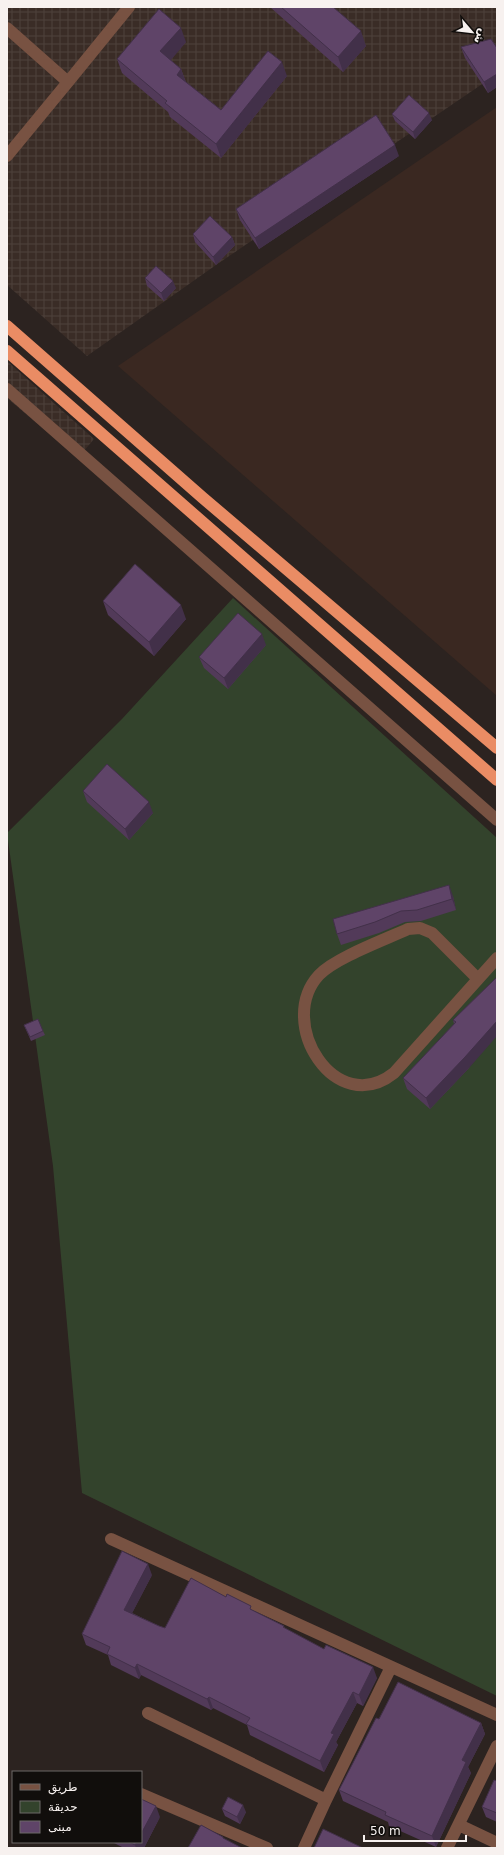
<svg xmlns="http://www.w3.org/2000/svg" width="504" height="1855" font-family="'DejaVu Sans',Vazirmatn,sans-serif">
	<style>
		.industrial { fill: url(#industrial-grid) }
		.education { fill: #3a2821 }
		.green { fill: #33432c }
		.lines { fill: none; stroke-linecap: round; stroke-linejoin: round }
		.minor { stroke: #785242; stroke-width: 12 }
		.highway { stroke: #ea8c64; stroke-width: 12 }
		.wall { fill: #523a59 }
		.shaded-wall { fill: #423049 }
		.building { fill: #5f4468; stroke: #423049 }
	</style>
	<defs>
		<pattern id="industrial-grid" width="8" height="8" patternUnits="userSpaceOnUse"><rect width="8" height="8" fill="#3a2c26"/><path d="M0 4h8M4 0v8" fill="none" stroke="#4e413b"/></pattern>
	</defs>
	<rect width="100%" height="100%" fill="#2c2320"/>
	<path class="industrial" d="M7,7H497V74L216,265L87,356L7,285Z
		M7,361L94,439L78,458L7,398Z"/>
	<path class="education" d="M497,107V696L118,366Z"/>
	<path class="green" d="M233,598L497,838V1696L82,1493L53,1166L7,833L122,719Z"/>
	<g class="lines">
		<path class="minor" d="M7,28L68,82L7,156
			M68,82L129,7
			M7,389L497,820
			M478,979L432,933L420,928L408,929C384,940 335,958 319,975C275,1023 336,1119 394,1073L497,958
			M111,1539L497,1715
			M148,1713L326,1800
			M141,1794L267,1848
			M459,1825L497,1843
			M304,1848L326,1800L391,1667
			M447,1848L497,1746"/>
		<path class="highway" d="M7,326L203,498L497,748
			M7,351L497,780"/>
	</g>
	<path class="wall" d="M270,7H333L366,46L343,72Z
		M186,42L170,60L181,69L186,82L221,110L287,76L221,158L170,117L168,112L122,73L117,59Z
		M461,47L497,48V87L488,93L465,58Z
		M392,114L432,120L415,139L395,121Z
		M399,156L259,249L240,220L236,209Z
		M193,234L232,237L235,245L216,265L195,242Z
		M145,278L176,288L164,301L147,286Z
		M103,601L186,619L154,656L108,615Z
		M266,645L228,689L204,668L199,657Z
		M83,791L153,813L129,840L87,802Z
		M453,896L456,910L421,921L405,922L379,933L341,945L337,934L333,919Z
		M497,977L469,1068L430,1109L407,1089L403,1078L454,1024L453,1020Z
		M24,1025L43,1031L45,1035L31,1041Z
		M152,1575L132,1613L159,1626L165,1628L226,1597L284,1626L285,1629L377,1678L363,1706L357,1703L336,1742L338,1745L324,1772L250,1735L247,1725L213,1708L211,1710L141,1675L139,1679L111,1665L108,1655L86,1645L82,1634Z
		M379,1719L481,1723L485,1734L468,1767L471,1773L436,1847L389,1826L388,1822L343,1801L339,1790Z
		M497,1781V1822L486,1817L482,1807Z
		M222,1809L246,1812L240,1824L225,1816Z
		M160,1817L144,1848H124L112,1842H141Z"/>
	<path class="shaded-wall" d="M181,28L186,42L166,66L160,51Z
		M361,31L366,46L343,72L338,57Z
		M282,62L287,76L221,158L216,144Z
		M181,69L186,83L177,75Z
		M497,74V87L488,93L484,82Z
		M429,113L432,120L415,139L413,132Z
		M395,145L399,156L259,249L255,238Z
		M232,237L235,245L216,265L213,257Z
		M173,281L176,288L164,301L161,293Z
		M181,605L186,619L154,656L149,642Z
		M262,634L266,645L228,689L224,678Z
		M149,802L153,813L129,840L125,829Z
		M449,885L453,896L456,910L452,899Z
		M497,1021V1036L469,1068L430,1109L426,1098Z
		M148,1564L152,1575L128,1621L124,1610Z
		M137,1664L141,1675L139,1679L135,1668Z
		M373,1667L377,1678L363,1706L359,1695Z
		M353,1692L357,1703L336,1742L338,1745L324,1772L320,1761L331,1733Z
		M209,1697L213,1708L211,1710L207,1699Z
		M481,1723L485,1734L468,1767L471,1773L436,1847L432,1836L462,1760Z
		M243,1805L246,1812L240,1824L237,1817Z
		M156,1806L160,1817L144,1848H136L135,1845L137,1842H141V1834Z"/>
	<path class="building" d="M281,7H333L361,31L338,57Z
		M159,9L181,28L160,51L181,69L177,75L221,110L268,51L282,62L216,144L165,103L167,101L117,59Z
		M491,39L497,48V74L484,82L461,47Z
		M409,95L429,113L413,132L392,114Z
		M376,115L395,145L255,238L236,209Z
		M210,216L232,237L213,257L193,234Z
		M156,266L173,281L161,293L145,278Z
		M135,564L181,605L149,642L103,601Z
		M238,613L262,634L224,678L199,657Z
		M107,764L149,802L125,829L83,791Z
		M449,885L452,899L417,910L401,911L375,922L337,934L333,919Z
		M497,977V1021L465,1057L426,1098L403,1078L456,1022L453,1020Z
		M38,1019L43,1031L30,1037L24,1025Z
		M122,1551L148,1564L124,1610L159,1626L165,1628L191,1578L226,1597L227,1594L251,1606L250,1609L284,1626L283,1627L324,1649L326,1645L373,1667L359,1695L353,1692L331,1733L334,1734L320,1761L246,1724L250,1718L209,1697L207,1699L137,1664L135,1668L107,1654L110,1647L82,1634Z
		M398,1682L481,1723L462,1760L466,1762L432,1836L385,1815L386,1812L339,1790L376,1718L379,1719Z
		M494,1780L497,1781V1813L482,1807Z
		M228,1797L243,1805L237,1817L222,1809Z
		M141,1799L156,1806L141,1834Z
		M201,1825L223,1837V1838L242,1848H188Z
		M323,1829L363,1848H314Z
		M129,1842H137L135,1845Z"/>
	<rect width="504" height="1855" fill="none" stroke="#f7f1ef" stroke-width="16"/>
	<rect x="12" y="1771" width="130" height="72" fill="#110e0c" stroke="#6d6967"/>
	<rect x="20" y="1784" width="20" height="6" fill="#785242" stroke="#6d6967"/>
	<text x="48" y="1791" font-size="12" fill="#f7f1ef">طريق</text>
	<rect x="20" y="1801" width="20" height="12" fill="#33432c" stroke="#6d6967"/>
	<text x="48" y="1811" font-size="12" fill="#f7f1ef">حديقة</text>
	<rect x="20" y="1821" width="20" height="12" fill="#5f4468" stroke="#6d6967"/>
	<text x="48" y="1831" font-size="12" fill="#f7f1ef">مبنى</text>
	<g transform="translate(472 32) rotate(118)" stroke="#110e0c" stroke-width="3" paint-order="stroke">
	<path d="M0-3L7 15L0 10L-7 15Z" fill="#f7f1ef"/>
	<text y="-6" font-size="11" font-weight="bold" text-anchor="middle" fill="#f7f1ef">ش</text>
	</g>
	<path d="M364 1835v6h102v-6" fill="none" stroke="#f7f1ef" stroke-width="2"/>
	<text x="370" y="1835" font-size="12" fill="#f7f1ef" stroke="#110e0c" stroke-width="3" paint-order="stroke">50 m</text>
</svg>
